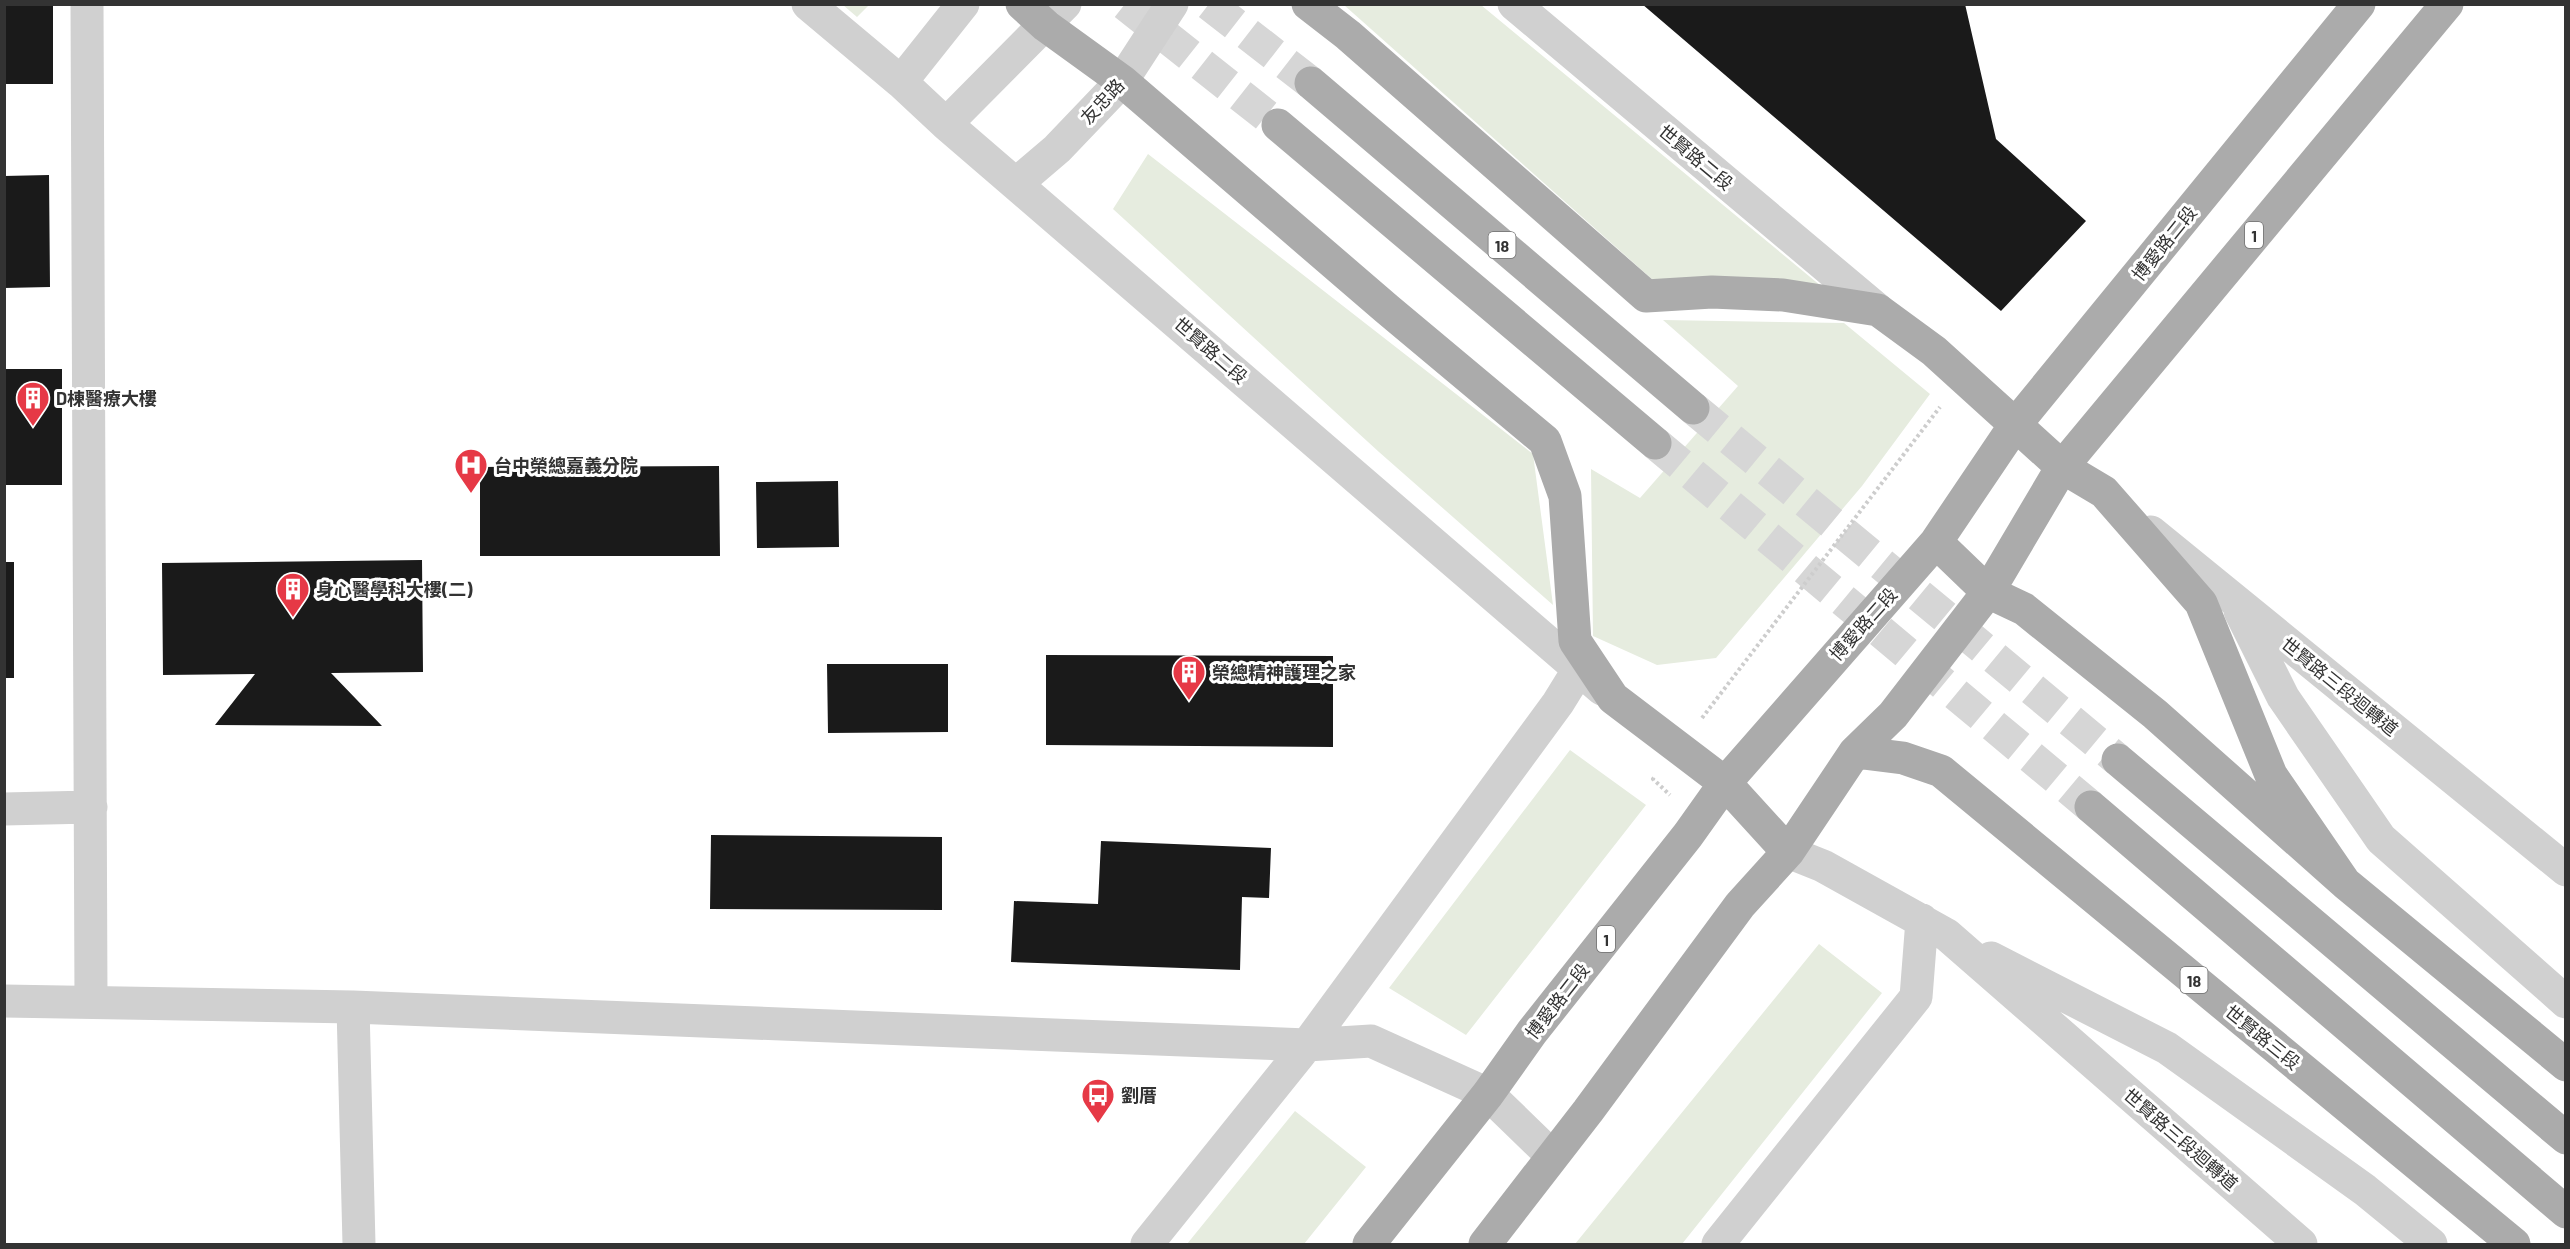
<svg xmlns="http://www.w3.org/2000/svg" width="2570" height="1249" font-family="Barlow,'Noto Sans TC',sans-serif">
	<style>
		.green { fill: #e6ecdf }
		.building { fill: #1a1a1a }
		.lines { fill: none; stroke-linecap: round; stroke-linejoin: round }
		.major-tunnel { stroke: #d6d6d6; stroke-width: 33; stroke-dasharray: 33 16; stroke-linecap: butt }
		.path { stroke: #cdcdcd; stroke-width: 4; stroke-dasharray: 3 3; stroke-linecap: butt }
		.minor { stroke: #d0d0d0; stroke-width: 33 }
		.major { stroke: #ababab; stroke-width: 33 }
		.labels { text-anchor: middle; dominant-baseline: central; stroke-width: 6; stroke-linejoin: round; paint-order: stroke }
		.shield { fill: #fff; stroke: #707070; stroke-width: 1.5 }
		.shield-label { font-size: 16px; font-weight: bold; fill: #333 }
		.street-label { font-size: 18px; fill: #333; stroke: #fff }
		.poi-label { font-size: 18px; font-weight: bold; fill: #333; stroke: #fff; text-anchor: start }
	</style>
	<rect width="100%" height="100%" fill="#fff"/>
	<path class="green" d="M843,5H869L857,17Z
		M1344,5H1481L1821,286L1654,281Z
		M1148,154L1533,454L1553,605L1379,452L1113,209Z
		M1663,320L1844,323L1930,394L1862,486L1716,658L1657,665L1593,636L1591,469L1640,498L1738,386Z
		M1570,750L1646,805L1466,1035L1389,988Z
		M1819,944L1882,993L1682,1244H1575Z
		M1295,1111L1366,1167L1304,1244H1187Z"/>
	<path class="building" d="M4,4H53V84H4Z
		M1642,4H1965L1996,139L2086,221L2001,311Z
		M49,175L50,287L4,288V176Z
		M4,369H62V485H4Z
		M719,466L720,556H480V467Z
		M838,481L839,547L757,548L756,482Z
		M422,560L423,672L331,673L382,726L215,725L255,674L163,675L162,563Z
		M4,562H14V678H4Z
		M1046,655L1333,656V747L1046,745Z
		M827,664H948V732L828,733Z
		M711,835L942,837V910L710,909Z
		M1101,841L1271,848L1269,898L1242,897L1240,970L1011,962L1014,901L1098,904Z"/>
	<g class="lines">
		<path class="major-tunnel" d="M1125,4L1278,125
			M1209,4L1311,83
			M1693,408L2118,760
			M1655,443L2091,807"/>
		<path class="path" d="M1702,718L1940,407
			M1654,778L1653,779L1670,795"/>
		<path class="minor" d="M87,4L91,1001
			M808,4L901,82L946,124L1602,689
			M1514,4L1878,310
			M901,82L963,4
			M946,124L1065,4
			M1016,184L1057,149L1122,81L1172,4
			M2151,532L2566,870
			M2240,611L2283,697L2381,839L2566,1002
			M4,809L91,807
			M1788,852L1823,866L1947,935L2301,1244
			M1991,958L2167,1048L2365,1190L2431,1244
			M4,1001L353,1007L1307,1045L1371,1041L1488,1094L1552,1156
			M353,1007L359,1244
			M1147,1244L1307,1045L1558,703L1579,669
			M1718,1244L1916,997L1922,920"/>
		<path class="major" d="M1022,4L1046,26L1122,81L1387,309L1545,441L1565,496L1575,641L1613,698L1725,783L1788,852
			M1308,4L1348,35L1646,296L1712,292L1783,295L1878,310L1934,351L2062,467L2104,492L2201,603L2271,775L2345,883
			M1311,83L1693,408
			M1278,125L1655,443
			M1936,542L1988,592L2024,609L2155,714L2345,883L2566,1065
			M1855,752L1903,758L1941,771L2514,1244
			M2118,760L2566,1138
			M2091,807L2566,1212
			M1369,1244L1488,1094L1532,1032L1688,835L1725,783L1936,542L2015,425L2359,4
			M1485,1244L1588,1111L1740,905L1788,852L1855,752L1893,715L1988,592L2062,467L2447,4"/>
	</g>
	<defs>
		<symbol id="building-pin" viewBox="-11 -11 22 30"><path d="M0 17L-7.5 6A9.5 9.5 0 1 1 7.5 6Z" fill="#e63946" stroke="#fff"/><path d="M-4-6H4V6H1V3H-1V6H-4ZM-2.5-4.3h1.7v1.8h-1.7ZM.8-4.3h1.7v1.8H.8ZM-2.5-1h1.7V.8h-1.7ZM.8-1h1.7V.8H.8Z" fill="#fff"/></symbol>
		<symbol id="hospital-pin" viewBox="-11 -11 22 30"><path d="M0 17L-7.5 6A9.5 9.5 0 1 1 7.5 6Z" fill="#e63946" stroke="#fff"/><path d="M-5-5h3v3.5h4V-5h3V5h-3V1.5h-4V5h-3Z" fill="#fff"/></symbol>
		<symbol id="bus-pin" viewBox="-11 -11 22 30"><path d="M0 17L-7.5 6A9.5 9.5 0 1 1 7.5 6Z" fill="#e63946" stroke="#fff"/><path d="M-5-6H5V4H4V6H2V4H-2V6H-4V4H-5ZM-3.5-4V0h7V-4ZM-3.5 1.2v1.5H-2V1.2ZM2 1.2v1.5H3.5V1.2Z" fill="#fff"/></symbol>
	</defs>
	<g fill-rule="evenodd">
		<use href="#building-pin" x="14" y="379" width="38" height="52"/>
		<use href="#hospital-pin" x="452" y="446" width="38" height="52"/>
		<use href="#building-pin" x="274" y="570" width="38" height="52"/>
		<use href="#building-pin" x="1170" y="653" width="38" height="52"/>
		<use href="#bus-pin" x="1079" y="1076" width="38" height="52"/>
	</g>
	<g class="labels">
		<g class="shield">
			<rect x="2245" y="222" width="18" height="26" rx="4.5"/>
			<rect x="1488.5" y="232" width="27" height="26" rx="4.5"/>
			<rect x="1597" y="926" width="18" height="26" rx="4.5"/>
			<rect x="2180.5" y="967" width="27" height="26" rx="4.5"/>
		</g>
		<g class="shield-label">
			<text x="2254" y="235">1</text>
			<text x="1502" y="245">18</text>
			<text x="1606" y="939">1</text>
			<text x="2194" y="980">18</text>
		</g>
		<g class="street-label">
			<text transform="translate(1102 101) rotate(-47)">友忠路</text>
			<text transform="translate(1696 157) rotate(40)">世賢路二段</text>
			<text transform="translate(2164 243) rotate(-51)">博愛路二段</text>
			<text transform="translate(1211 350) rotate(41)">世賢路二段</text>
			<text transform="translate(1863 624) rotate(-48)">博愛路二段</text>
			<text transform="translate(2340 686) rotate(39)">世賢路三段迴轉道</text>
			<text transform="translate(1557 1001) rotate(-52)">博愛路二段</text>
			<text transform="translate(2263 1037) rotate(39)">世賢路三段</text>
			<text transform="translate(2181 1139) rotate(41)">世賢路三段迴轉道</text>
		</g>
		<g class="poi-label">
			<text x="56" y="398">D棟醫療大樓</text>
			<text x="494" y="465">台中榮總嘉義分院</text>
			<text x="316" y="589">身心醫學科大樓(二)</text>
			<text x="1212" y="672">榮總精神護理之家</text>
			<text x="1121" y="1095">劉厝</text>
		</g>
	</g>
	<rect width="2570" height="1249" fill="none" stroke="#333333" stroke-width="12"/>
</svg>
